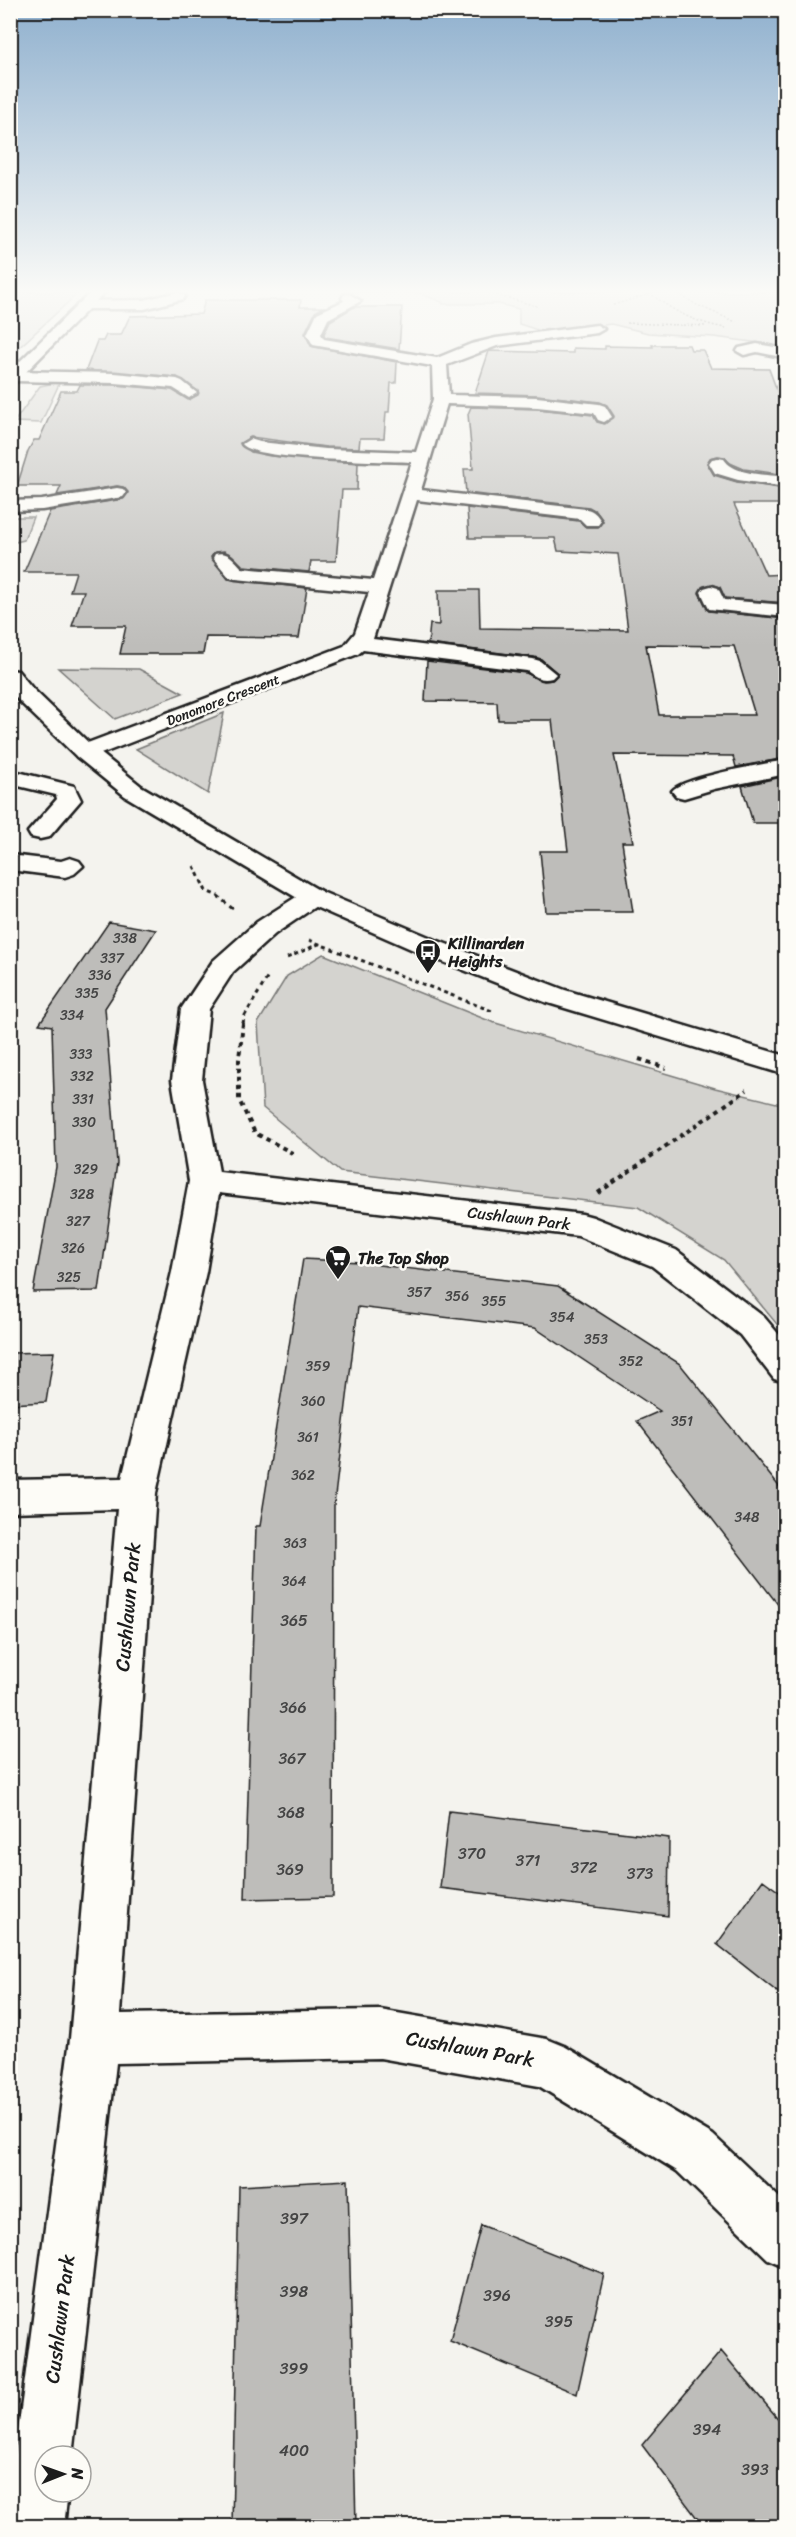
<svg xmlns="http://www.w3.org/2000/svg" width="796" height="2537" font-family="Sriracha,sans-serif">
	<style>
		.green { fill: #d4d3cf; stroke: #787876; stroke-width: 1.5 }
		.building { fill: #bebdba; stroke: #1c1c1c; stroke-width: 1.5; fill-rule: evenodd }
		.lines { fill: none; stroke-linecap: round; stroke-linejoin: round }
		.minor-casing { stroke: #1c1c1c; stroke-width: 5 }
		.tertiary-casing { stroke: #1c1c1c; stroke-width: 5 }
		.path-far2 { stroke: #1c1c1c; stroke-width: 1.5; stroke-dasharray: 2 2; stroke-linecap: butt }
		.path-far1 { stroke: #1c1c1c; stroke-width: 3; stroke-dasharray: 4 4; stroke-linecap: butt }
		.path { stroke: #1c1c1c; stroke-width: 4; stroke-dasharray: 4.5 4.5; stroke-linecap: butt }
		.minor { fill: #fdfcf7; fill-rule: evenodd }
		.tertiary { fill: #fdfcf7; fill-rule: evenodd }
		.labels { text-anchor: middle; dominant-baseline: central; stroke-width: 5; stroke-linejoin: round; paint-order: stroke }
		.far-street-label { font-size: 14px; fill: #1c1c1c; stroke: #fdfcf7 }
		.number-label { font-size: 14px; fill: #444 }
		.poi-label { font-size: 16px; font-weight: bold; fill: #1c1c1c; stroke: #fdfcf7; text-anchor: start }
		.street-label { font-size: 16px; fill: #1c1c1c; stroke: #fdfcf7 }
		.near-number-label { font-size: 16px; fill: #444 }
		.near-street-label { font-size: 20px; fill: #1c1c1c; stroke: #fdfcf7 }
	</style>
	<rect width="100%" height="100%" fill="#f4f3ee"/>
	<filter id="ink" filterUnits="userSpaceOnUse"><feTurbulence type="fractalNoise" baseFrequency=".0167" numOctaves="2"/><feDisplacementMap in="SourceGraphic" scale="12" xChannelSelector="R" yChannelSelector="G"/><feConvolveMatrix kernelMatrix="1 2 1 2 8 2 1 2 1" color-interpolation-filters="sRGB"/></filter>
	<g filter="url(#ink)">
		<path class="green" d="M11,292H79L11,355Z
			M350,292H785V350L768,344L714,337L648,333L611,324L547,333L519,324V309L499,304H443L442,302L419,293Z
			M60,382L41,423L14,422L40,386Z
			M11,517H33L24,540L11,543Z
			M58,668L139,669L183,693L115,719Z
			M224,713L208,794L136,749Z
			M323,954L492,1022L715,1088L785,1105V1334L724,1260L638,1207L340,1172L263,1108L258,1023L287,976Z"/>
		<path class="building" d="M205,300H301L300,307H324L315,312L305,333L311,346L397,362L396,383H391L389,412H386L384,438H360L359,448L326,447L251,437L240,443L251,452L270,456L358,463L357,490H342L336,561H311L309,572L243,566L232,555L224,551L215,552L211,557L228,579L307,588L299,638L206,637L203,654H120L126,626H72L84,591H70L76,572H24L50,511L123,499L128,492L123,487L117,486L57,495L61,486H17L28,451L34,440H39L61,391H77L80,385H115L172,390L188,400L198,395V391L177,377L86,370L97,341H103L106,335H121L130,316L201,314Z
			M354,307H402L399,349L325,337L324,334L330,321Z
			M652,345H689L691,350H703L711,368L769,369L786,415V475L744,469L730,463L724,457L718,456L710,458L707,463L714,475L737,482L786,489V504H734L766,575L786,574V603L725,598L720,587L712,584L702,587L699,593L709,611L786,619V758L736,767L733,756L614,755L633,842H622L633,912H546L540,851H568L552,720H498L497,702L425,701L427,661L526,673L544,681L552,680L558,674L541,659L534,657L428,644L430,624L439,625L438,590H479L480,628L628,630L618,554L558,551L555,538H469L467,508L579,521L586,527H598L603,521L596,511L589,507L466,493L464,469H473L468,414L471,407L537,409L593,415L597,422L605,424L614,416L607,405L600,402L537,395L475,393L489,351L573,353V348L605,349V346L653,347ZM646,645L734,646L755,715H659Z
			M786,776V823H753L742,786Z
			M109,922L156,930L105,1008L117,1163L99,1291L33,1292L56,1167L52,1026L39,1024Z
			M303,1259L379,1263L378,1265L558,1286L680,1364L786,1495V1615L637,1421L660,1411L535,1328L358,1307L334,1504L333,1897L245,1899L256,1526H260Z
			M54,1352L46,1402L10,1404V1353Z
			M449,1811L669,1838L668,1916L440,1888Z
			M763,1880L786,1897V1999L717,1944Z
			M348,2180L356,2526H232L239,2186Z
			M481,2225L604,2274L577,2394L450,2341Z
			M721,2351L786,2428V2526H703L642,2445Z"/>
		<g class="lines">
			<defs>
				<path id="minor" d="M178,292L185,296L183,299L144,309H84L77,305L84,301L144,300Z
					M349,294L361,301L328,319L321,334L324,339L437,358L471,344L496,338L597,325L604,329L597,333L497,346L447,365L449,395L537,397L599,404L605,406L612,417L604,422L598,420L594,413L537,407L447,404L421,490L586,509C594,510 597,515 601,521L598,525H586L580,519L417,500L373,639L533,659L540,661L556,674L552,678C541,681 536,677 527,671L363,650L358,654L93,757L85,759L77,757L74,752L77,747L344,646L355,633L369,592L236,579L229,577L213,558L215,554C229,551 233,559 242,568L373,580L412,462C386,461 254,461 242,444L250,439L260,442L326,449L416,452L433,399L432,366L313,345L307,334L317,313L344,301L342,298L344,295Z
					M757,344L786,349V358L757,352L744,355L737,351L739,348Z
					M14,371L115,373L177,379L182,381L197,393L189,398L173,388L115,383L14,381L10,380V372Z
					M718,458L724,459C735,476 767,474 786,477V487L738,480L715,473L709,463L712,459Z
					M117,488L123,489L126,493L123,497L42,510L10,511V501L42,500Z
					M711,586L718,588L724,600L786,605V617L709,609L701,592L704,588Z
					M786,760V774L714,789L684,798L676,796L672,791C682,777 765,764 786,760Z
					M10,770L74,786L81,800L49,837L40,839L31,837L28,832L57,799L56,795L10,784Z
					M10,855L61,861L70,858L79,861L83,866L74,874L65,877L10,870Z
					M313,889L322,892L326,897L322,902L275,934L233,972L209,1009L202,1080L219,1172L582,1214L593,1217L676,1250L764,1317L786,1343V1382L774,1379L740,1335L652,1266L578,1236L219,1193L206,1272L156,1493L120,2014L380,2010L547,2039L564,2046L713,2135L786,2204V2267L768,2259L677,2171L539,2086L380,2058L116,2063L72,2456H45V2492H68L64,2526H10V2492L70,2039L117,1509L10,1512V1480L122,1478L172,1272L189,1181L172,1080L181,1009L213,961L257,922L304,892Z"/>
				<path id="tertiary" d="M91,292H105L15,383L10,384V371Z
					M10,670L18,671L33,689L93,747L141,786L322,892L436,940L565,990L786,1056V1075L545,1002L418,952L304,902L125,796L77,757L17,699L10,690Z"/>
			</defs>
			<use href="#minor" class="minor-casing"/>
			<use href="#tertiary" class="tertiary-casing"/>
			<path class="path-far2" d="M485,292L537,306
				M652,292L651,294C674,312 697,323 726,328
				M675,292L697,305L736,322
				M613,305L651,294
				M627,323L707,326"/>
			<path class="path-far1" d="M194,866L206,891L218,896L234,910
				M309,940L492,1011
				M287,958L321,943
				M243,1024L244,1017L269,975"/>
			<path class="path" d="M243,1023L239,1059V1100L255,1133L296,1155
				M639,1059L666,1068
				M598,1193L747,1090"/>
			<use href="#minor" class="minor"/>
			<use href="#tertiary" class="tertiary"/>
		</g>
	</g>
	<linearGradient id="sky" x2="0" y2="1"><stop stop-color="#8fb0ce"/><stop offset="0.45" stop-color="#fafaf7"/><stop offset="1" stop-color="#fafaf7" stop-opacity="0"/></linearGradient>
	<rect width="796" height="647" fill="url(#sky)"/>
	<defs>
		<symbol id="bus-pin" viewBox="-11 -11 22 30"><path d="M0 17L-7.5 6A9.5 9.5 0 1 1 7.5 6Z" fill="#1c1c1c" stroke="#fdfcf7"/><path d="M-5-6H5V4H4V6H2V4H-2V6H-4V4H-5ZM-3.5-4V0h7V-4ZM-3.5 1.2v1.5H-2V1.2ZM2 1.2v1.5H3.5V1.2Z" fill="#fff"/></symbol>
		<symbol id="supermarket-pin" viewBox="-11 -11 22 30"><path d="M0 17L-7.5 6A9.5 9.5 0 1 1 7.5 6Z" fill="#1c1c1c" stroke="#fdfcf7"/><path d="M-6-5.5h2.5l.6 2H6L4.5 2H-2.5L-4.4-4H-6ZM-1.5 3.2a1.3 1.3 0 1 0 .1 0ZM3 3.2a1.3 1.3 0 1 0 .1 0Z" fill="#fff"/></symbol>
	</defs>
	<g fill-rule="evenodd">
		<use href="#bus-pin" x="413" y="937" width="30" height="40"/>
		<use href="#supermarket-pin" x="323" y="1243" width="30" height="40"/>
	</g>
	<g class="labels">
		<g class="far-street-label">
			<text transform="translate(223 700) rotate(-21)">Donomore Crescent</text>
		</g>
		<g class="number-label">
			<text x="125" y="938">338</text>
			<text x="112" y="958">337</text>
			<text x="100" y="975">336</text>
			<text x="87" y="993">335</text>
			<text x="72" y="1015">334</text>
			<text x="81" y="1054">333</text>
			<text x="82" y="1076">332</text>
			<text x="83" y="1099">331</text>
			<text x="84" y="1122">330</text>
			<text x="86" y="1169">329</text>
			<text x="82" y="1194">328</text>
			<text x="78" y="1221">327</text>
			<text x="73" y="1248">326</text>
			<text x="69" y="1277">325</text>
			<text x="419" y="1292">357</text>
			<text x="457" y="1296">356</text>
			<text x="494" y="1301">355</text>
			<text x="562" y="1317">354</text>
			<text x="596" y="1339">353</text>
			<text x="631" y="1361">352</text>
			<text x="318" y="1366">359</text>
			<text x="313" y="1401">360</text>
			<text x="682" y="1421">351</text>
			<text x="308" y="1437">361</text>
			<text x="303" y="1475">362</text>
			<text x="747" y="1517">348</text>
			<text x="295" y="1543">363</text>
			<text x="294" y="1581">364</text>
		</g>
		<g class="poi-label">
			<text x="448" y="943">Killinarden<tspan x="448" dy="18">Heights</tspan></text>
			<text x="358" y="1258">The Top Shop</text>
		</g>
		<g class="street-label">
			<text transform="translate(519 1218) rotate(7)">Cushlawn Park</text>
		</g>
		<g class="near-number-label">
			<text x="294" y="1620">365</text>
			<text x="293" y="1707">366</text>
			<text x="292" y="1758">367</text>
			<text x="291" y="1812">368</text>
			<text x="472" y="1853">370</text>
			<text x="528" y="1860">371</text>
			<text x="584" y="1867">372</text>
			<text x="290" y="1869">369</text>
			<text x="640" y="1873">373</text>
			<text x="294" y="2218">397</text>
			<text x="294" y="2291">398</text>
			<text x="497" y="2295">396</text>
			<text x="559" y="2321">395</text>
			<text x="294" y="2368">399</text>
			<text x="707" y="2429">394</text>
			<text x="294" y="2450">400</text>
			<text x="755" y="2469">393</text>
		</g>
		<g class="near-street-label">
			<text transform="translate(128 1607) rotate(-85)">Cushlawn Park</text>
			<text transform="translate(470 2049) rotate(10)">Cushlawn Park</text>
			<text transform="translate(60 2319) rotate(-83)">Cushlawn Park</text>
		</g>
	</g>
	<rect width="796" height="2537" fill="none" stroke="#fdfcf7" stroke-width="36"/>
	<rect x="18" y="18" width="760" height="2501" fill="none" stroke="#1c1c1c" stroke-width="2" filter="url(#ink)"/>
	<g transform="translate(63 2474) rotate(89)"><circle r="28" fill="#fdfcf7" stroke="#a3a29f" stroke-width="1.5"/>
	<path d="M0-4.5L10 22L0 15L-10 22Z" fill="#1c1c1c"/>
	<text y="-9" font-size="16" font-weight="bold" text-anchor="middle" fill="#1c1c1c">N</text>
	</g>
</svg>
